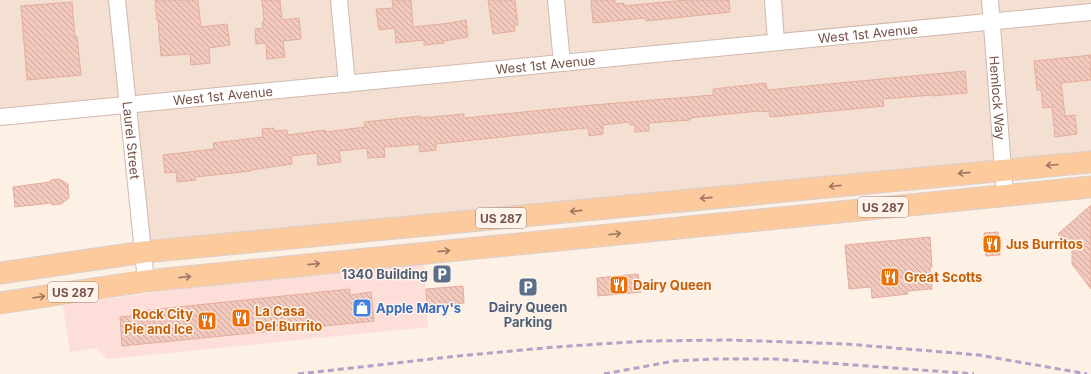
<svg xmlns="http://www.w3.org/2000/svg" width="1091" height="374" font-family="Inter,sans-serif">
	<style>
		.residential { fill: #f4e0d3 }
		.commercial { fill: #fdded9 }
		.building { fill: url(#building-back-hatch); stroke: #e5ad9d }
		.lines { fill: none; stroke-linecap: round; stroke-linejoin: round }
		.minor-casing { stroke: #d0b8ae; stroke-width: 18 }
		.major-casing { stroke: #d9cfcc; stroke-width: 23 }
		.minor { stroke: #fff; stroke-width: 16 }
		.major { stroke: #fcca9d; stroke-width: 21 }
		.rail { stroke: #b1a3c7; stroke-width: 3; stroke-dasharray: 6 4; stroke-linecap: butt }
		.oneway { stroke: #9e7763 }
		.labels { text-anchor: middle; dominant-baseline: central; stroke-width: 3; stroke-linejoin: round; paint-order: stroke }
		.shield { fill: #fff4ec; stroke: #9f837b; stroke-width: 1 }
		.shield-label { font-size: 12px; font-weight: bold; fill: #76534a }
		.street-label { font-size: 13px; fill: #76534a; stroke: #fff4ec }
		.food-label { font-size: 13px; font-weight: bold; fill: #c56008; stroke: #fff4ec; text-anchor: start }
		.service-label { font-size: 13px; font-weight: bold; fill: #4e5e75; stroke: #fff4ec; text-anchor: end }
		.shop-label { font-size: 13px; font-weight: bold; fill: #366cbe; stroke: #fff4ec; text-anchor: start }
	</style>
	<defs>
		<pattern id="building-back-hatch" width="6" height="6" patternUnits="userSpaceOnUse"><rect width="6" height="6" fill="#f2c9bc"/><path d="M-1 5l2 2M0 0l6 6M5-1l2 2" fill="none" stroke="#c9a69b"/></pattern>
	</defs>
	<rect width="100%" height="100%" fill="#fdf0e5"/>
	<path class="residential" d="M0,0H1091V162L144,252L127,105L0,119Z"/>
	<path class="commercial" d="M424,263L428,327L107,359L96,348L70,352L63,305L202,286Z"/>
	<path class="building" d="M155,0H198L201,27L227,24L230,45L209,48L210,63L191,65L190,54L161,56L158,20H157Z
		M262,0H280L282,20L299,18L301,39L283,41L285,57L267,59L266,43L256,44L255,29L263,28L262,22L264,21Z
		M392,0H411L413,27L450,23L466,20L468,37L444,41V43L424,45V40L396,43L395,28L379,30L376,9L393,8Z
		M488,0H515L518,25H514L515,31L493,34Z
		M591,0H615V4L624,3V6L686,0H729L730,12L646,21L645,18L593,23Z
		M72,2L75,37L77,36L81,75L27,80L21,6Z
		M1091,55V80L1061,83L1065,116L1075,115L1077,134L1055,137L1052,107L1043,108L1041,90H1037L1034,61Z
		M965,71L967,93L932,96V95L883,99L884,106L770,117L769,111L759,112V111L690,118V120L649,123V131L635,132V125H630L629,122L603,125V134L589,136L588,128H586L436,144V150L420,152L419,144L402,146L384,147L385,157L368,158L367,148L339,151L341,162L318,165L317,153L291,156L292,164L251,170V171L195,177L196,180L177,182L176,172L165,173L163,155L214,149L213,143L263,137L262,129L274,128V131L287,130L288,135L325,130V132L365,127L364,122L421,116V118L464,114V118L593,105L713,95V89L766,83L767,90Z
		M59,179L68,184L69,198L61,204L52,205L51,203L15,207L13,187L50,182L51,180Z
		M1091,205V289L1072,264V250L1058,234Z
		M998,232L1000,255L986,256L984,233Z
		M930,237L932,267H930L932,289L907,291L908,294L872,298L871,287L849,289L845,245Z
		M638,274L641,292L598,296L597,278Z
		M463,286L464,303L427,307L426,289Z
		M350,289V295L371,292L374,321L122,346L120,317L140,315V311Z"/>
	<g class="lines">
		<defs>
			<g id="minor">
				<path id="s1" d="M117,0L146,281"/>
				<path d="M339,0L347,84"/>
				<path d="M556,0L562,63"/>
				<path d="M773,0L776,42"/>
				<path id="s2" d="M990,0L1005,195"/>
				<path id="s3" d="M0,117L1091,12"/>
			</g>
			<path id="major" d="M0,273L144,252L1091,162
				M0,303L146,281L1091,187"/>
		</defs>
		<use href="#minor" class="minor-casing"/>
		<use href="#major" class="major-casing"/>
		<use href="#minor" class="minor"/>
		<use href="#major" class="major"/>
		<path class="rail" d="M298,374L458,356L555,347L646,341L731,340L846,344L979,355L1087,374
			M604,374L674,361L712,359H774L974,374"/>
	</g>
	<defs><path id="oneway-shaft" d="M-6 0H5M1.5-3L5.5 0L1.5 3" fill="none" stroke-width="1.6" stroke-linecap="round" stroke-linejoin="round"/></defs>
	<g class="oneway">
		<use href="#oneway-shaft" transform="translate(1052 165) rotate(175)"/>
		<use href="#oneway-shaft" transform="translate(964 173) rotate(174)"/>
		<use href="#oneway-shaft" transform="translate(835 186) rotate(174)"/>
		<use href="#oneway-shaft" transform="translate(706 198) rotate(174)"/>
		<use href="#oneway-shaft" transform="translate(576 211) rotate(174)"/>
		<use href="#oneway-shaft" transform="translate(615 234) rotate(-6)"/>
		<use href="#oneway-shaft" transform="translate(444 251) rotate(-6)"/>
		<use href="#oneway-shaft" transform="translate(314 264) rotate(-6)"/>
		<use href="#oneway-shaft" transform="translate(185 277) rotate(-6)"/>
		<use href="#oneway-shaft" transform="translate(39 297) rotate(-8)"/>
	</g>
	<defs>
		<symbol id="restaurant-square" viewBox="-11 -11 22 22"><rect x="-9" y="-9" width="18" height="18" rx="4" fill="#e8710a" stroke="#fff4ec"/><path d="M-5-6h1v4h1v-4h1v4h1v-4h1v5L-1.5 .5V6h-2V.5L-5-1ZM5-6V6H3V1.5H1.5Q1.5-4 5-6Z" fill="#fff"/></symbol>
		<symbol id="parking-square" viewBox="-11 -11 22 22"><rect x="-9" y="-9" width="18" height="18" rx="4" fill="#5c6f8a" stroke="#fff4ec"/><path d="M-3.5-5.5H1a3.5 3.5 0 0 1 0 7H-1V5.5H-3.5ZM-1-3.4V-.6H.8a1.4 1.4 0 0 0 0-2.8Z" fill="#fff"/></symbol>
		<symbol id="shop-square" viewBox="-11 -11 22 22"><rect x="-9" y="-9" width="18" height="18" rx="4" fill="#3f7fe0" stroke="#fff4ec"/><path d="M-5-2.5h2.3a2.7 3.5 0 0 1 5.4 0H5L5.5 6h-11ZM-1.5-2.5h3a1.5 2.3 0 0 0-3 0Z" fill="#fff"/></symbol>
	</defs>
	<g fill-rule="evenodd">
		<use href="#restaurant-square" x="981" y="233" width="22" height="22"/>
		<use href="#parking-square" x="431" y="263" width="22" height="22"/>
		<use href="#restaurant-square" x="879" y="266" width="22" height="22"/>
		<use href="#restaurant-square" x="608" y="274" width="22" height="22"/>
		<use href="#parking-square" x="517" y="276" width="22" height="22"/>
		<use href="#shop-square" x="351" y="297" width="22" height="22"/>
		<use href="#restaurant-square" x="230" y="307" width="22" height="22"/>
		<use href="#restaurant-square" x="196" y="310" width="22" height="22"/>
	</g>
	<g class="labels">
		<g class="shield">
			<rect x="858" y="197" width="50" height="20" rx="3"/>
			<rect x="476" y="208" width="50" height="20" rx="3"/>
			<rect x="48" y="282" width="50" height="20" rx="3"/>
		</g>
		<g class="shield-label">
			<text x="883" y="207">US 287</text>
			<text x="501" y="218">US 287</text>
			<text x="73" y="292">US 287</text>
		</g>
		<g class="street-label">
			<text stroke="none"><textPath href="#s3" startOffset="872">West 1st Avenue</textPath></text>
			<text stroke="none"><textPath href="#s3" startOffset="548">West 1st Avenue</textPath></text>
			<text stroke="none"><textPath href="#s3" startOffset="224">West 1st Avenue</textPath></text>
			<text stroke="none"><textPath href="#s2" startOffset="98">Hemlock Way</textPath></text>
			<text stroke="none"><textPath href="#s1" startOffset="141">Laurel Street</textPath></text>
		</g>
		<g class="food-label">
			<text x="1006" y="244">Jus Burritos</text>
			<text x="904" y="277">Great Scotts</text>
			<text x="633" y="285">Dairy Queen</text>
			<text x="255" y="311">La Casa<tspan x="255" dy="15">Del Burrito</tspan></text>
			<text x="193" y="314" text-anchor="end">Rock City<tspan x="193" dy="15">Pie and Ice</tspan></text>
		</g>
		<g class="service-label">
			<text x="428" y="274">1340 Building</text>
			<text x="528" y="307" text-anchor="middle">Dairy Queen<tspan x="528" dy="15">Parking</tspan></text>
		</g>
		<g class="shop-label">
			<text x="376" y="308">Apple Mary's</text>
		</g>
	</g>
</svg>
